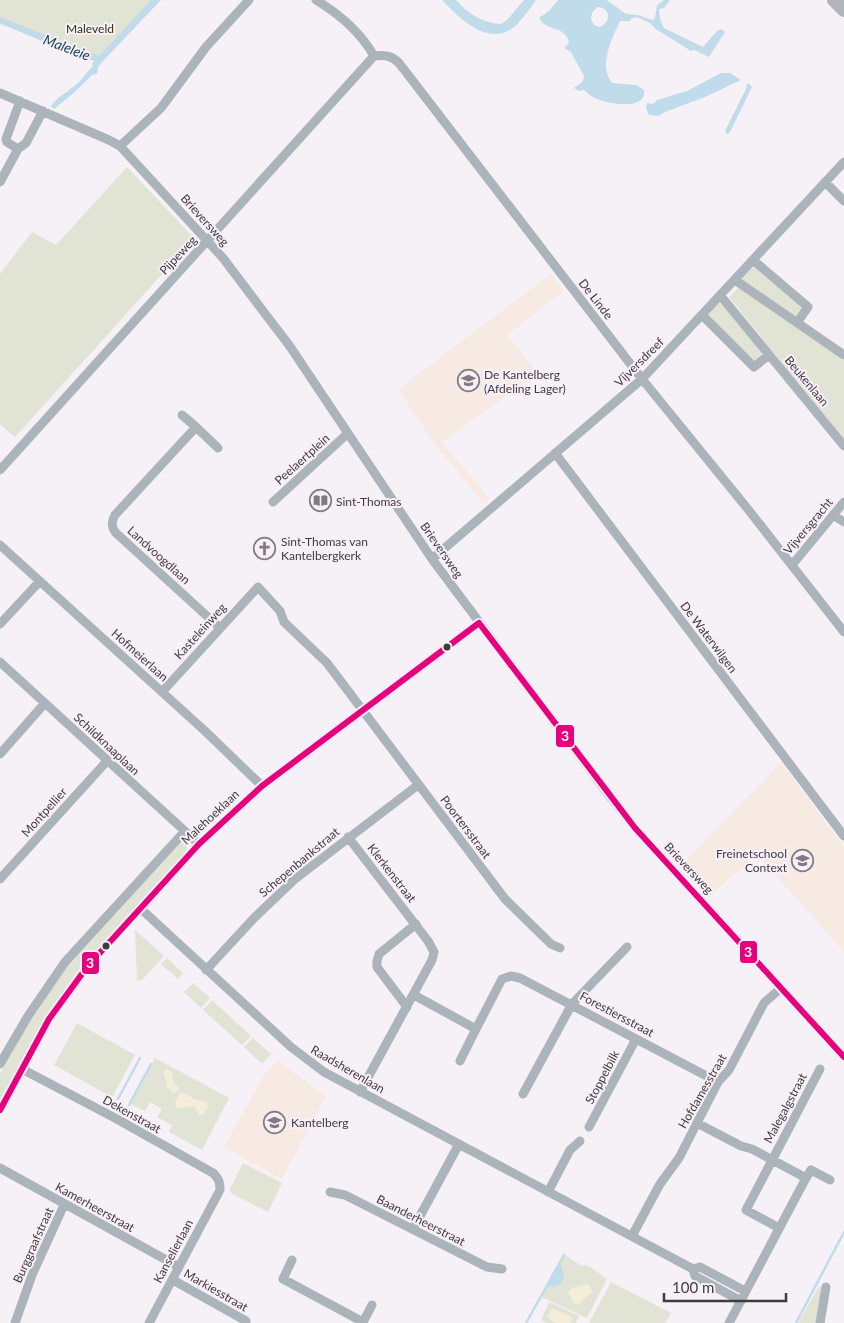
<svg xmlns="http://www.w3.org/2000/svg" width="844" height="1323" font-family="Lato,sans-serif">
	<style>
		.education { fill: #f6eae3 }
		.green { fill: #e1e3d4 }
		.sand { fill: #f4edda }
		.water { fill: #c0dbe9; fill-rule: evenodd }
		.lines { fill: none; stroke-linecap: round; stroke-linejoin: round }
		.stream { stroke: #c0dbe9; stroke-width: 2.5 }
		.street { stroke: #abb4ba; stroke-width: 9 }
		.primary { stroke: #afb5ba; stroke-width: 14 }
		.bus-1-casing { stroke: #f8eff8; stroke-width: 10 }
		.bus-1 { stroke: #e6007e; stroke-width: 6 }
		.bus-dot { fill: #3f3c3f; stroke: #f8eff8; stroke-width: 2 }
		.labels { text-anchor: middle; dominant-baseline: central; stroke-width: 4; stroke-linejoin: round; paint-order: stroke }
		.park-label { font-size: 12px; fill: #2d350b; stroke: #f8eff8 }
		.street-label { font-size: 12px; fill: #3f3c3f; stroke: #f8eff8 }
		.poi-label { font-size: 12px; fill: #3f3c3f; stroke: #f8eff8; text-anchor: start }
		.water-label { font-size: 14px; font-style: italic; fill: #11475a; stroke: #f8eff8 }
		.line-badge { stroke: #f8eff8; stroke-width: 2 }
		.badge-label { font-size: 14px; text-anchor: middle; font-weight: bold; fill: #fff }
	</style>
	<rect width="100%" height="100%" fill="#f6f1f6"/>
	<path class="education" d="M551,274L563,291L507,335L538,373L442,442L490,499L484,504L436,446L398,389Z
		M781,762L844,847V952L757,854L709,897L680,866Z
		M278,1060L326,1096L282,1179L224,1147L263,1077Z"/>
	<path class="green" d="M0,0H156L98,62L0,24Z
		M127,167L191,235L192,241L15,437L0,424V274L32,232L56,245Z
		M749,267L757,268L802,306L803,309L797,317L742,280V277Z
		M740,286L844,360V440L729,297Z
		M718,303H722L763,353L758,361L753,360L708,316L709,313Z
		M181,842L187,847L185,853L42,1025L0,1100V1073L32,1015L67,965L178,843Z
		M135,930L164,956L142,980H137Z
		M167,958L183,973L178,979L161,964Z
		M193,983L210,998L201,1008L184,992Z
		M212,1000L251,1036L242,1045L203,1010Z
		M77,1023L135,1055L112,1097L54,1065Z
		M253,1038L271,1054L262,1064L244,1047Z
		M155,1058L229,1098L202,1150L169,1132L172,1125L157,1117L162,1109L150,1102L145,1111L131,1104Z
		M243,1163L282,1183L268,1212L231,1193L230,1189Z
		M565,1255L582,1266L586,1265C595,1269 600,1274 607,1279L587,1318L541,1297Z
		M611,1282L671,1313L665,1323H589Z
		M819,1286L822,1288L817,1323H798Z
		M549,1302L579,1316L576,1323H547L541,1320Z"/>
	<path class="sand" d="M167,1069L172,1072L174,1084L179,1087L176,1092L172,1093L166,1085L167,1082L164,1075V1071Z
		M180,1093H185L194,1099L207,1102L208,1108L203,1115H199L195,1107C187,1105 182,1110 176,1107L175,1101Z
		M587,1284L590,1286L592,1292L579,1304H575L568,1293L572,1288Z
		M552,1308L573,1318L570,1323H557L547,1318Z"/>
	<path class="water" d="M151,0H161L105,59L98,67L97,74L94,75L93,74L76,91L54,109L51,106C59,95 71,90 79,82C84,77 87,71 93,67L92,63L95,61L65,51L0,23V17L99,56Z
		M442,0H456C468,14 483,23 501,24L508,19L524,0H536C531,7 525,15 520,21C494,52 462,21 442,0Z
		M558,0H607L626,14L638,15L652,20L655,18L657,5L664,0H670L664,8L659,9L660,20L664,28L703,47L717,31L721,29L725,32L709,57L694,50L691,51L656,29L650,23L637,17L630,19L631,21H620C612,38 598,66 612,83L636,85L644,90C647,111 609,104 597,99C592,97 588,94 584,90L579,91L574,88C577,85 584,84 584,76L571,52L564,48L569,43C565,24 547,33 539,18L550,10ZM597,7C611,7 612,23 599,27L594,25L591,19L592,13Z
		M721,73H730L741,80L705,97L665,112L658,116L649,115L646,108L647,103L653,104L657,100L687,91Z
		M748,83L752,87L730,132L727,134L725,131L747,87L746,86Z
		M560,1262L564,1275L562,1282L557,1286L546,1287Z"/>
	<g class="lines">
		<path class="stream" d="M118,1099L140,1058
			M129,1105L151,1064
			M526,1323L564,1255
			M796,1323L844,1232"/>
		<path class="street" d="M316,0C339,14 361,33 374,56
			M374,56C385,55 391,55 399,63L642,379L747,508L844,632
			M0,93L109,140L120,146L223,258L266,315L289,345L432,559L611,798L635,828L844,1057
			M20,101L6,139L7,142L18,149L26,143L43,111
			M120,146L161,108L206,47L249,0
			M0,182L18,149
			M825,182L844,201
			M753,260L808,307L797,323
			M735,280L844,355
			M720,295L844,446
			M702,315L754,367L769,355
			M182,415L196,427
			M218,448L196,427L115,515C111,522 111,527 116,533L220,628
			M555,453L844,836
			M0,470L374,56
			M273,502L347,434
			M833,515L844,522
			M0,545L205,731L262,786
			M432,559L642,379L844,162
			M792,565L844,502
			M0,624L40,581
			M0,662L199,844
			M162,692L258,587L280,611L284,622L327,663L505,899L551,944L560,948
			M0,754L45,703
			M348,837L428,941L434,952L432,960L360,1092
			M0,879L107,761
			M140,908L291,1047L324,1072L693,1269L695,1276L741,1301
			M206,970L254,918L295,879L418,785
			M414,995L476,1029L502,979L511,976L520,978L718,1082
			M407,1007L377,967V961L379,954L416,924
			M460,1061L476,1029
			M0,1064L28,1016L65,962L185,831
			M22,1069L115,1118L213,1173C219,1179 220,1182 220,1190L149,1323
			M523,1094L572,1004L627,947
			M0,1110L49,1019L87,967L199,844L262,786L479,623
			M697,1123L741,1146L752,1149L806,1178L729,1323
			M589,1127L636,1039
			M0,1168L179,1267
			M806,1178L811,1170L830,1180
			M330,1192L345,1195L487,1267L502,1269
			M548,1192L570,1150L580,1141
			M779,1228L746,1210L820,1069
			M413,1229L459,1144
			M632,1236L660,1184L679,1158L718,1082L729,1070L764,1003L781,988
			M292,1260L283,1279L363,1322L372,1305
			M693,1269L700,1267L745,1291
			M173,1280L246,1321V1323
			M15,1323L32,1275L64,1205
			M820,1323L826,1287"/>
		<path class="primary" d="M834,0L844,10"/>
		<defs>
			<path id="bus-1" d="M479,623L635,828L844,1057
				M0,1110L49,1019L87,967L199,844L262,786L479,623"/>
		</defs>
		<use href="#bus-1" class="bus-1-casing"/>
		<use href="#bus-1" class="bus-1"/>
	</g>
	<defs>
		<symbol id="school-ring" viewBox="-11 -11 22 22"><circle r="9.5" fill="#f8eff8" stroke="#7f7b7f" stroke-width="1.5"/><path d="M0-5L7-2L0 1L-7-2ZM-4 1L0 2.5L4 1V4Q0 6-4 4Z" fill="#7f7b7f"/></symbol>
		<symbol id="library-ring" viewBox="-11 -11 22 22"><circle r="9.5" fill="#f8eff8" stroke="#7f7b7f" stroke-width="1.5"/><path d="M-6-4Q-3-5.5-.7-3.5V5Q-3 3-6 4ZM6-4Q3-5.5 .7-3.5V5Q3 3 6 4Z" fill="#7f7b7f"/></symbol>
		<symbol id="church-ring" viewBox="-11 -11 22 22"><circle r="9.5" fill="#f8eff8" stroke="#7f7b7f" stroke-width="1.5"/><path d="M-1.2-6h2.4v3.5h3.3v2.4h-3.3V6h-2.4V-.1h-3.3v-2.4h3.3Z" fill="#7f7b7f"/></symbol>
	</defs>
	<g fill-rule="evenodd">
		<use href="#school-ring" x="456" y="368" width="25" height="25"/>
		<use href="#library-ring" x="308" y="488" width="25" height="25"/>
		<use href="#church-ring" x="252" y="536" width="25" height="25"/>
		<use href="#school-ring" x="790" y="848" width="25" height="25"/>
		<use href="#school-ring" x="262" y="1110" width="25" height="25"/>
	</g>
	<g class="bus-dot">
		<circle cx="447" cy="647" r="4.5"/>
		<circle cx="106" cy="946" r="4.5"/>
	</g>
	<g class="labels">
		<g class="park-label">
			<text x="90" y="28">Maleveld</text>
		</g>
		<g class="street-label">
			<text transform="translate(205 220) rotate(48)">Brieversweg</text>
			<text transform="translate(178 255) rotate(-47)">Pijpeweg</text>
			<text transform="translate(596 299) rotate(52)">De Linde</text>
			<text transform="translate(639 362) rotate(-45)">Vijversdreef</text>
			<text transform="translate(807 381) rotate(50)">Beukenlaan</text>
			<text transform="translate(302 459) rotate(-42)">Peelaertplein</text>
			<text transform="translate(808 526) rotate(-50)">Vijversgracht</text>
			<text transform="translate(442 550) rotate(55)">Brieversweg</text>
			<text transform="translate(159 555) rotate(42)">Landvoogdlaan</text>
			<text transform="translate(200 631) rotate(-48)">Kasteleinweg</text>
			<text transform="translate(709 637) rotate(53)">De Waterwilgen</text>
			<text transform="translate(140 655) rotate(42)">Hofmeierlaan</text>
			<text transform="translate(107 744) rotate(43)">Schildknaaplaan</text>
			<text transform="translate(44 812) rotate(-48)">Montpellier</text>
			<text transform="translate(210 817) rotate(-43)">Malehoeklaan</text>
			<text transform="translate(466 827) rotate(53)">Poortersstraat</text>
			<text transform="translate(299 862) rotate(-40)">Schepenbankstraat</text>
			<text transform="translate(689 868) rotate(47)">Brieversweg</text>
			<text transform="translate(392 873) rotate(52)">Klerkenstraat</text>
			<text transform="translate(617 1014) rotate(28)">Forestiersstraat</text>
			<text transform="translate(348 1069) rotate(30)">Raadsherenlaan</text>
			<text transform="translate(602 1077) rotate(-62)">Stoppelbilk</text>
			<text transform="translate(702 1091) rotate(-60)">Hofdamesstraat</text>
			<text transform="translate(785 1108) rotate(-62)">Malegalgstraat</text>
			<text transform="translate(132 1114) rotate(29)">Dekenstraat</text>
			<text transform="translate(95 1207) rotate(29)">Kamerheerstraat</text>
			<text transform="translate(421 1220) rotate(27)">Baanderheerstraat</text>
			<text transform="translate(33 1245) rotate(-66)">Burggraafstraat</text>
			<text transform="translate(173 1251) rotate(-62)">Kanselierlaan</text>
			<text transform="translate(216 1290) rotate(30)">Markiesstraat</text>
		</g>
		<g class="poi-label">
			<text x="484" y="374">De Kantelberg<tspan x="484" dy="14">(Afdeling Lager)</tspan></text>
			<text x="336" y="501">Sint-Thomas</text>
			<text x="281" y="541">Sint-Thomas van<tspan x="281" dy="14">Kantelbergkerk</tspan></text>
			<text x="787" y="853" text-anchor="end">Freinetschool<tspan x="787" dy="14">Context</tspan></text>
			<text x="291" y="1122">Kantelberg</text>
		</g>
		<g class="water-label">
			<text transform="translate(67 47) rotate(21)">Maleleie</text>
		</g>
	</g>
	<g class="line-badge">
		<rect x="555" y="724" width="20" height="24" rx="5" fill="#e6007e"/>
		<rect x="739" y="940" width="19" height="24" rx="5" fill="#e6007e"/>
		<rect x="81" y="951" width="19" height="24" rx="5" fill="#e6007e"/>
	</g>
	<g class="badge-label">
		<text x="565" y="741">3</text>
		<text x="748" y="957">3</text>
		<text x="90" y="968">3</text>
	</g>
	<path d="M664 1293v8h122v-8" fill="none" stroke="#3f3c3f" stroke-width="2.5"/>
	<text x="672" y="1293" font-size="15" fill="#3f3c3f" stroke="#f8eff8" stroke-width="4" paint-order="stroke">100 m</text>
</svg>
